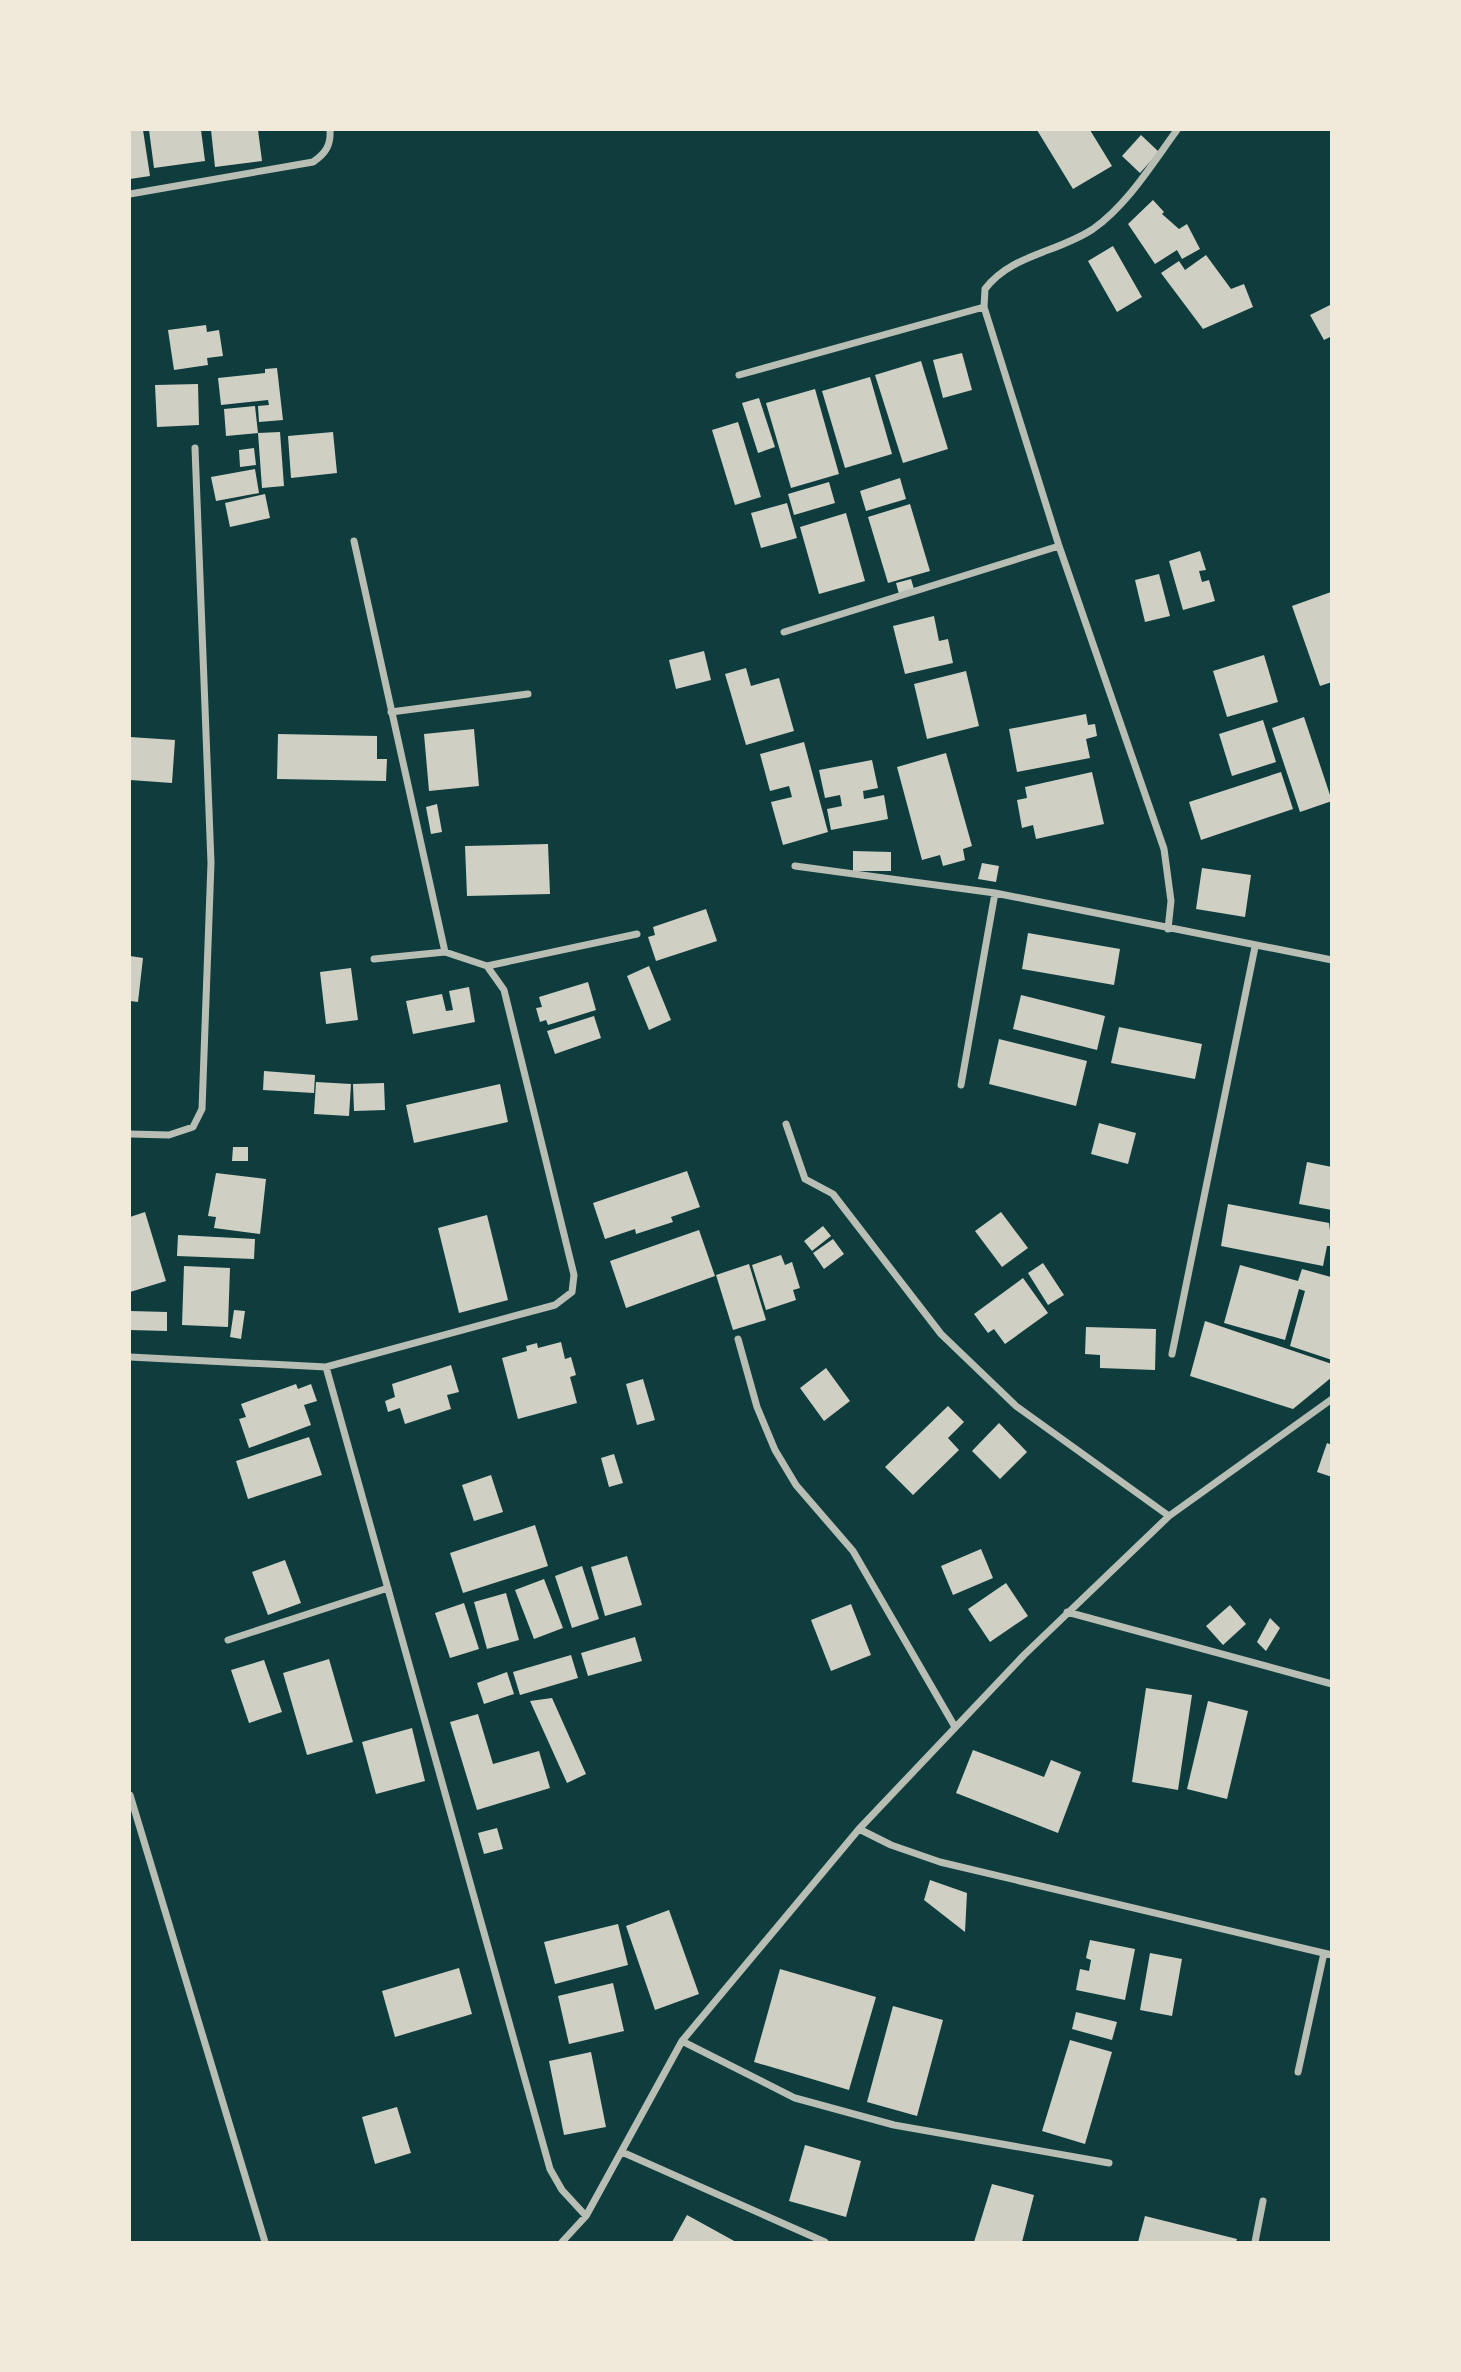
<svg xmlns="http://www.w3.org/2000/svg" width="1461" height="2372" font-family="Overpass,sans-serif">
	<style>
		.building { fill: #cfcfc3 }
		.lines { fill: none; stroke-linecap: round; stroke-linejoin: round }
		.minor { stroke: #b8beb3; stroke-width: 7 }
	</style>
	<rect width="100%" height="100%" fill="#0f3d3e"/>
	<path class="building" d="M130,130H143L150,176L130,179Z
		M149,130H201L205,161L154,168Z
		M211,130H258L262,161L215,167Z
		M1037,130H1090L1112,166L1073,189Z
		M1141,135L1159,152L1140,173L1122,156Z
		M1153,200L1164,212L1162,214L1179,229L1187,224L1200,249L1182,259L1177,250L1155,264L1128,224Z
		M1113,246L1142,297L1117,312L1088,261Z
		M1206,255L1231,289L1244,284L1253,307L1203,329L1161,273L1179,261L1185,270Z
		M1332,304V336L1324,340L1310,315Z
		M206,325L207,332L219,330L223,356L207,358L208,365L174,370L168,330Z
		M962,353L972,390L943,398L933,360Z
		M921,361L948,449L903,463L875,375Z
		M277,368L283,420L259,422L258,406L269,405L268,400L221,405L218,378L265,373V369Z
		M870,377L892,454L845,468L822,391Z
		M198,384L199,425L157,427L155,385Z
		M815,389L839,474L791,488L766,403Z
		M759,398L775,447L758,453L742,403Z
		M255,406L258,433L226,436L224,409Z
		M738,422L761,497L735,505L712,430Z
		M280,432L284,486L262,488L258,433Z
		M333,432L337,473L291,478L288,436Z
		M254,448L256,465L240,467L239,450Z
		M255,469L259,493L216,501L211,477Z
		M900,478L906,499L866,511L860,491Z
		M829,482L835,503L794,515L788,494Z
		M265,494L270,518L230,527L225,503Z
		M787,503L797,538L761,548L751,513Z
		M910,504L930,571L888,583L868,517Z
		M846,513L865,581L819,594L800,527Z
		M1200,551L1206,570L1199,571L1202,582L1209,580L1215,601L1183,610L1169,561Z
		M1159,574L1170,616L1145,622L1135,580Z
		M911,579L914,589L899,594L896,583Z
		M1331,592L1332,682L1320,686L1292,606Z
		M934,616L939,641L948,639L953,663L905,674L893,626Z
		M704,651L711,680L676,689L669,660Z
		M1264,655L1278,702L1227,717L1213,671Z
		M746,668L751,686L779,678L794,731L746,745L725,674Z
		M966,671L979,726L927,739L914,684Z
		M1086,714L1088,725L1095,724L1097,736L1086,739L1090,758L1017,772L1009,729Z
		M1304,717L1332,801L1300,812L1272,728Z
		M1263,720L1276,762L1232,776L1219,734Z
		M474,729L479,786L429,791L424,734Z
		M278,734L377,736V759H387L386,781L277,779Z
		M130,737L175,740L172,783L130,780Z
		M804,742L828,832L783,845L771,802L792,797L789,786L770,791L760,754Z
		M946,753L972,846L963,849L965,860L943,866L940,855L922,860L897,767Z
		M872,760L878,788L863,791L864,799L884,795L888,819L831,830L827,809L842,806L840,795L825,798L819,770Z
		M1092,772L1104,824L1036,839L1033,825L1022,828L1017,800L1027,798L1025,787Z
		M1281,772L1293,809L1201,840L1189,802Z
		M437,804L442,832L431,834L426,807Z
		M548,844L550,894L467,896L465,846Z
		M853,851L891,852V871H853Z
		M982,863L999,866L996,882L978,879Z
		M1202,868L1251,875L1245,917L1196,909Z
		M706,909L717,941L656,961L648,937L655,935L653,927Z
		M1028,933L1120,949L1114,985L1022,969Z
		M130,956L143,958L138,1002L130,1001Z
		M649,966L671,1020L649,1030L627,976Z
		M351,968L358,1020L326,1024L320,972Z
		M588,982L596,1010L548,1025L546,1020L540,1022L536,1008L542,1007L539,997Z
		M469,987L475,1022L413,1034L406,1001L442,994L446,1011L453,1010L449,991Z
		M1021,995L1105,1016L1097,1050L1013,1029Z
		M594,1016L601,1038L555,1054L547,1031Z
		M1119,1027L1202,1044L1195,1079L1111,1063Z
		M999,1039L1087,1061L1076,1106L989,1084Z
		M264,1071L315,1075L314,1093L263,1090Z
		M316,1082L351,1084L349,1116L314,1114Z
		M384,1083L385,1110L354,1111L353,1084Z
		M500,1084L508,1122L414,1143L406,1105Z
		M1099,1123L1136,1133L1128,1164L1091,1154Z
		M233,1147H248V1161H232Z
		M1307,1162L1332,1167V1210L1299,1204Z
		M687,1171L700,1207L671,1217L673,1222L636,1234L635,1229L605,1239L593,1203Z
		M216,1173L266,1179L260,1234L214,1228L216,1217L208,1216Z
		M1228,1204L1329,1223L1332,1246H1327L1323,1266L1221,1246Z
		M145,1212L166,1281L130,1292V1217Z
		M1001,1212L1028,1248L1002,1267L975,1231Z
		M487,1215L508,1300L459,1313L438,1228Z
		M823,1226L831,1236L812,1251L804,1241Z
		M699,1230L715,1276L626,1308L610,1261Z
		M178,1235L255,1239L254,1259L177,1256Z
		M833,1239L844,1254L824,1269L813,1253Z
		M781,1255L785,1265L792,1262L800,1288L793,1290L796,1300L766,1310L752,1265Z
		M1043,1263L1064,1295L1048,1305L1028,1273Z
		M749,1264L766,1320L733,1330L716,1275Z
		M1240,1265L1298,1281L1302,1269L1331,1277L1332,1360L1290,1346L1305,1291L1299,1289L1285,1340L1224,1323Z
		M184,1266L230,1268L228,1327L182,1325Z
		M1023,1278L1048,1313L1005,1344L994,1329L988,1333L974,1314Z
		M234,1310L245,1311L241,1339L230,1337Z
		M130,1311L167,1312V1331L130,1330Z
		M1205,1321L1332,1364V1377L1293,1409L1190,1376Z
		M1086,1327L1156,1329L1155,1370L1100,1368V1355L1085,1354Z
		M561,1342L565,1359L571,1357L576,1375L570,1377L577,1403L518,1419L502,1358L527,1351L526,1346L537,1343L538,1348Z
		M451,1365L459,1392L447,1395L451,1409L405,1424L400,1408L388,1412L385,1401L395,1397L392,1384Z
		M826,1368L850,1401L824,1421L800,1388Z
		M643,1379L655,1420L637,1425L626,1384Z
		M296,1384L298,1389L311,1384L317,1401L304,1405L311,1425L249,1448L239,1419L246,1417L241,1404Z
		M948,1406L964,1422L948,1438L959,1450L913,1495L885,1467Z
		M999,1423L1027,1452L1000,1479L972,1451Z
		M309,1437L322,1475L248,1499L236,1461Z
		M1327,1443L1332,1445V1477L1317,1472Z
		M614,1454L623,1483L609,1487L601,1458Z
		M491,1475L503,1512L474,1521L462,1485Z
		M535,1525L548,1566L463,1593L450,1553Z
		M981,1549L993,1578L953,1595L941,1566Z
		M627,1556L642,1605L605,1616L591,1567Z
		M285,1560L301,1603L268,1615L252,1572Z
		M582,1566L599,1619L572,1628L555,1576Z
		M544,1579L563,1628L534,1639L515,1590Z
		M1006,1583L1028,1616L990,1642L968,1609Z
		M506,1593L519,1640L487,1649L474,1602Z
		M464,1603L479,1649L450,1658L435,1613Z
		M851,1604L871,1655L831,1671L811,1620Z
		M1230,1605L1246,1624L1223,1645L1206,1626Z
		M1270,1618L1280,1628L1266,1651L1257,1642Z
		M635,1637L642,1661L588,1676L581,1653Z
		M571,1655L578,1678L520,1695L513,1672Z
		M329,1659L353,1742L307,1755L283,1673Z
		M264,1660L282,1712L249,1723L231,1670Z
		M507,1672L514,1694L484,1704L477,1683Z
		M1146,1688L1192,1695L1178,1790L1132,1782Z
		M552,1698L586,1774L567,1783L530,1701Z
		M1208,1701L1248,1711L1227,1799L1187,1789Z
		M478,1714L493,1764L539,1751L550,1788L477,1810L450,1722Z
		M412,1728L425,1781L376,1794L362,1742Z
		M973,1750L1044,1777L1051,1760L1081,1772L1058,1833L956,1793Z
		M497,1828L503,1849L484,1854L478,1833Z
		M930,1880L967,1893L965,1932L924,1900Z
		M669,1910L699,1994L655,2010L626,1926Z
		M618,1924L628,1965L555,1984L544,1942Z
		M1090,1940L1135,1949L1125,2000L1076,1990L1080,1969L1089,1971L1091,1960L1086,1958Z
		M1150,1953L1182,1959L1172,2016L1140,2010Z
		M459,1968L472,2014L395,2037L382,1991Z
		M780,1969L876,1997L849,2090L754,2062Z
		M613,1983L624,2031L569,2044L558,1996Z
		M893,2006L943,2020L917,2116L867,2102Z
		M1076,2012L1117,2022L1112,2040L1072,2029Z
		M1070,2040L1112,2052L1085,2144L1042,2131Z
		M591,2052L606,2127L564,2135L549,2061Z
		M397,2107L411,2153L375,2164L362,2117Z
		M805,2145L861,2161L846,2217L789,2201Z
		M992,2184L1034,2195L1022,2242H974Z
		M687,2215L736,2242H672Z
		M1145,2216L1237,2239L1236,2242H1138Z"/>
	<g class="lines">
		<path class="minor" d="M130,194L313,162C326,153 331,145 330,130
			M739,375L984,307
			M354,541L445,952
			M784,632L1059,546
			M391,712L528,694
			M795,866L995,893L1332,960
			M1168,929L1171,901L1164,849L1059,546L984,307L985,289C1012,254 1057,253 1093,229C1128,204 1152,164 1177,130
			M487,966L637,934
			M961,1085L995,893
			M786,1124L805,1179L833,1194L941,1334L1016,1406L1169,1516
			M130,1134L169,1135L193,1127L202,1109L211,863L195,448
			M738,1339L757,1407L775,1450L796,1485L853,1551L955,1727
			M1172,1354L1255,947
			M130,1357L326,1367L555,1305L572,1292L574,1275L504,990L487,966L445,952L374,959
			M326,1367L550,2169L562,2190L586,2216
			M1067,1612L1332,1684
			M228,1640L388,1588
			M130,1795L265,2242
			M859,1829L891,1845L940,1862L1332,1955
			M682,2041L795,2098L894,2125L1109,2163
			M1298,2072L1324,1953
			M622,2152L825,2242
			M562,2242L586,2216L682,2041L859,1829L1024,1655L1169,1516L1332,1399
			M1255,2242L1263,2201"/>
	</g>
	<rect width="1461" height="2372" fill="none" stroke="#f1e9da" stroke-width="262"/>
</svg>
